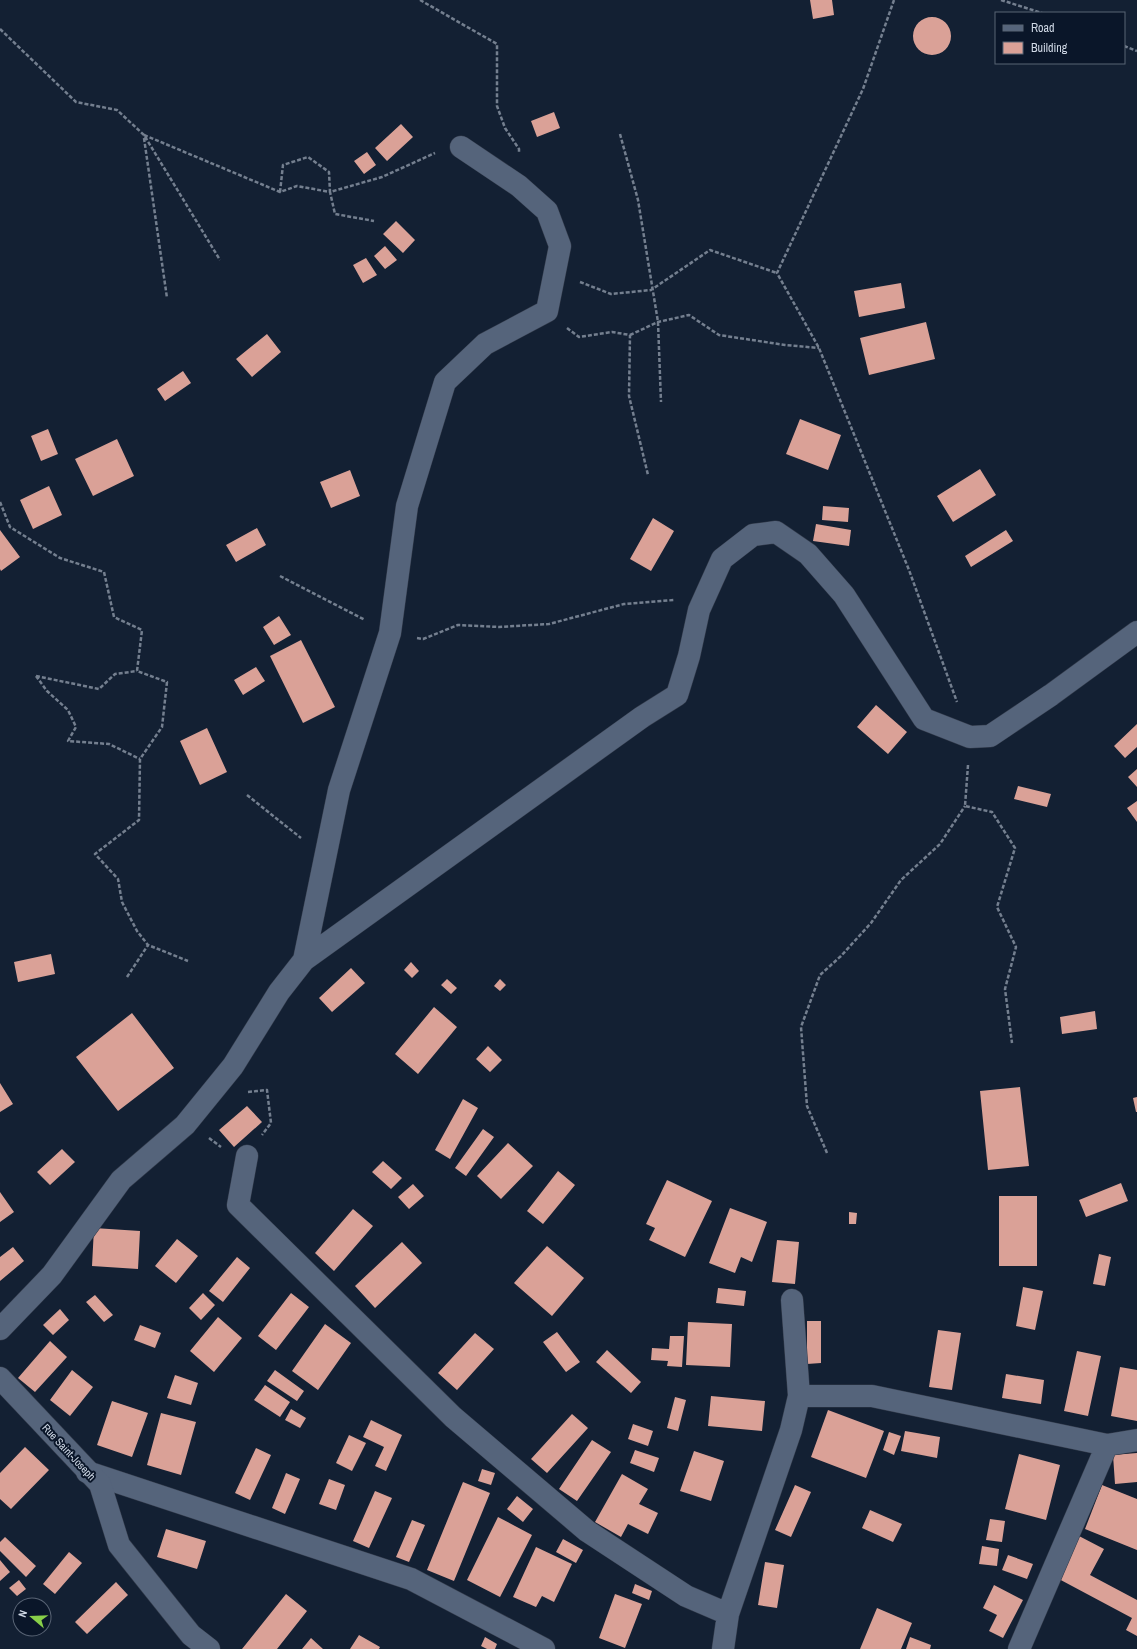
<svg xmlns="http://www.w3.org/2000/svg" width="1137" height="1649" font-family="'Archivo Narrow',sans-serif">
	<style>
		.building { fill: #daa197 }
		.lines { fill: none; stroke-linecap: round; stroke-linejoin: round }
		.minor-casing { stroke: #333b4b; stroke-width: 23 }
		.tertiary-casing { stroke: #333b4b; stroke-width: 23 }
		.path { stroke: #747f8f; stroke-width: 2.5; stroke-dasharray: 4 2; stroke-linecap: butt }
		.minor { stroke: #55647b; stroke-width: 22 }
		.tertiary { stroke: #55647b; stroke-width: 22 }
		.labels { text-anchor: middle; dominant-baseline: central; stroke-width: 4; stroke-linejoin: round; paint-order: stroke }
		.street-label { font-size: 11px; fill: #d0d9e6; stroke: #0a1629 }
	</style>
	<rect width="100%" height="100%" fill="#132033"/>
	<path class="building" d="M810,0H832L834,15L813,19Z
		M913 36a19 19 0 1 1 38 0a19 19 0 1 1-38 0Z
		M554,112L560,128L537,137L531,121Z
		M401,124L413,137L387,161L375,148Z
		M367,152L376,165L364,174L354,161Z
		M396,221L415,240L403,253L383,234Z
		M385,246L397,260L385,269L374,256Z
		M366,258L377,275L363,283L353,265Z
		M901,283L905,308L859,317L854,291Z
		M926,322L935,359L869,375L860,338Z
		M267,334L281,352L252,377L236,359Z
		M183,371L191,383L165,401L157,389Z
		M800,419L841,435L828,470L786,454Z
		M48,429L58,454L41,461L31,436Z
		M117,439L134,476L93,496L75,459Z
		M980,469L996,495L953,522L937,496Z
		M350,470L360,496L331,508L320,482Z
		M49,486L62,515L33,529L20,500Z
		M823,506L849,508L848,522L822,520Z
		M653,518L674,531L651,571L630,559Z
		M816,524L851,530L849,546L813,541Z
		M257,528L266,545L236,562L226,545Z
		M0,530L20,557L1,571L0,569Z
		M1006,530L1013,541L971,567L965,556Z
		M279,616L291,635L274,645L263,627Z
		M301,640L335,707L303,723L270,656Z
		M256,667L265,681L243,695L234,680Z
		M876,705L907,732L888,754L857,727Z
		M1137,724V747L1125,758L1114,746Z
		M207,728L227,772L200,785L180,741Z
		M1137,769V787L1128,777Z
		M1018,786L1051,794L1047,807L1014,799Z
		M1137,801V822L1127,808Z
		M51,954L55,974L18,982L14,962Z
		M411,962L419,971L412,978L404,970Z
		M351,968L365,983L332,1012L319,998Z
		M447,979L457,988L451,994L441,985Z
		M500,979L506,985L500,991L494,986Z
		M434,1007L457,1027L418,1074L395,1054Z
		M1095,1011L1097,1029L1062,1034L1060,1017Z
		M132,1013L174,1068L118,1111L76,1057Z
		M488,1046L502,1060L490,1072L476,1059Z
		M0,1083L13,1104L0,1112Z
		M1020,1087L1029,1166L988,1170L980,1091Z
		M1137,1097V1112H1136L1133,1098Z
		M463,1099L478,1108L450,1159L435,1150Z
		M247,1106L262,1122L234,1147L219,1130Z
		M483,1129L494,1137L466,1176L455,1168Z
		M508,1143L533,1166L501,1199L477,1176Z
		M62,1149L75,1162L50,1185L37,1172Z
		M383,1161L402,1178L391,1189L372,1172Z
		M558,1171L575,1185L543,1224L527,1211Z
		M667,1180L712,1201L685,1257L649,1240L655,1228L646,1224Z
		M1121,1183L1128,1201L1086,1217L1079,1200Z
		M413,1184L424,1196L409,1209L398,1197Z
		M0,1192L14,1212L0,1222Z
		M999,1196H1037V1266H999Z
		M730,1208L767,1222L752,1262L741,1257L735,1273L709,1263Z
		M353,1209L373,1226L334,1271L315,1253Z
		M849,1212L857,1213L856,1224H849Z
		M94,1228L140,1231L138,1269L92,1266Z
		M177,1239L198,1256L176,1283L155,1266Z
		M777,1240L799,1242L795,1284L772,1282Z
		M402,1242L422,1263L375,1308L355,1286Z
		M547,1246L584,1278L552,1316L514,1283Z
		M13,1247L24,1261L0,1281V1257Z
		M1099,1254L1111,1257L1105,1286L1093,1284Z
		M237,1257L250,1268L223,1302L209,1291Z
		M1023,1287L1043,1291L1035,1330L1016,1326Z
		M718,1288L746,1291L744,1306L716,1303Z
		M203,1293L215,1305L201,1320L189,1308Z
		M291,1293L309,1307L276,1350L258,1336Z
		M95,1295L113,1315L104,1322L86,1302Z
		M60,1309L69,1320L53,1335L43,1325Z
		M218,1317L242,1338L214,1372L190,1351Z
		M807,1321H821V1363L807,1364Z
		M688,1322L732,1324L730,1367L686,1365Z
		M325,1324L351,1343L318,1390L292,1371Z
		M140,1325L161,1333L155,1348L134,1340Z
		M938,1330L961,1333L952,1390L929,1387Z
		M557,1332L580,1362L566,1372L543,1342Z
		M475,1333L494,1349L457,1390L438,1373Z
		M670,1336H684L682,1367L667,1366L668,1361L651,1360L652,1348L669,1349Z
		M50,1341L67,1357L35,1392L18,1378Z
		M607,1350L641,1382L631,1393L596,1362Z
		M1077,1351L1101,1356L1088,1416L1064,1411Z
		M1120,1367L1137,1370V1421L1111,1416Z
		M72,1370L93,1387L70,1416L50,1400Z
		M275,1370L304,1391L297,1401L267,1381Z
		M1006,1374L1044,1380L1041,1404L1002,1398Z
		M175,1375L198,1383L191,1405L167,1398Z
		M265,1385L290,1402L280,1417L254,1400Z
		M711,1396L765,1401L762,1431L708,1426Z
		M675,1397L686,1400L678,1431L667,1428Z
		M112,1401L148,1413L132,1457L97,1445Z
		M291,1409L306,1418L300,1428L285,1420Z
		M828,1410L884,1431L866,1478L811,1457Z
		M161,1413L196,1422L181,1475L147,1465Z
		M572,1414L588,1428L547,1473L531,1459Z
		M371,1420L402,1435L386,1471L375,1466L384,1447L363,1437Z
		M633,1424L653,1431L648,1446L628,1439Z
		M905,1431L940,1437L937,1458L901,1451Z
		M889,1432L901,1436L894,1455L883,1450Z
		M349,1435L366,1443L352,1471L336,1463Z
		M592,1440L611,1452L577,1501L559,1489Z
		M25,1447L49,1470L11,1509L0,1499V1473Z
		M256,1448L271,1455L250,1500L235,1493Z
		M635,1450L659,1458L654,1472L630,1463Z
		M694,1451L724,1461L711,1501L680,1491Z
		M1137,1453V1482L1115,1484L1113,1455Z
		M1019,1454L1060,1465L1046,1520L1005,1509Z
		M482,1469L495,1473L491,1485L478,1481Z
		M286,1473L300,1479L285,1514L272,1508Z
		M622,1474L648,1489L639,1504L658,1513L648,1534L628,1524L621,1537L595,1522Z
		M329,1479L345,1485L336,1510L319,1504Z
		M463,1482L490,1493L454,1581L427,1570Z
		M795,1485L811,1492L791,1537L775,1530Z
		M1102,1485L1137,1499V1550L1085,1529Z
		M375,1491L392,1498L369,1548L353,1541Z
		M517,1496L533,1509L523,1522L507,1509Z
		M870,1510L902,1524L893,1542L862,1528Z
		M498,1517L532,1535L500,1597L467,1580Z
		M990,1519L1005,1521L1002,1542L986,1540Z
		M412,1520L425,1525L409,1562L396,1557Z
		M166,1529L206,1541L197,1569L157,1557Z
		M1079,1536L1104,1549L1090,1575L1137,1600V1636L1126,1630L1132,1618L1057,1578Z
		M5,1537L36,1566L26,1577L0,1551V1542Z
		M563,1539L583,1550L576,1563L556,1552Z
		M982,1546L999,1549L997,1566L979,1564Z
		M536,1547L572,1564L554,1602L542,1596L536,1607L513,1597Z
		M69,1552L82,1563L55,1594L43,1584Z
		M1008,1555L1033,1564L1027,1579L1002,1570Z
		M0,1560L10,1572L0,1581Z
		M765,1562L784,1565L777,1608L758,1605Z
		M19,1580L26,1589L17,1596L9,1588Z
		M116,1582L128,1595L87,1634L75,1622Z
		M635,1584L652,1591L649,1600L632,1593Z
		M994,1585L1023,1600L1003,1638L989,1631L997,1615L983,1608Z
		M286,1594L307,1611L277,1649H242Z
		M615,1594L642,1604L625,1648L599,1638Z
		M877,1608L912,1623L901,1649H860Z
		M359,1635L380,1647L379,1649H350Z
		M485,1637L497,1644L495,1649H487L481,1646Z
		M910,1637L931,1645L930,1649H906Z
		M311,1638L323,1649H302Z"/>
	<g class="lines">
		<defs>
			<path id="minor" d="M304,960L339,790L390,633L407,506L445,382L485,344L547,311L560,246L547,211L519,186L461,147
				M247,1156L238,1205L453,1417L587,1531L686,1596L728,1614
				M792,1300L799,1396
				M0,1329L52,1275L121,1180L185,1125L233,1066L279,992L304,960L642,717L677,695L689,656L699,610L722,559L753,535L776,532L808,554L844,595L924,719L970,737L990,736L1051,695L1137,632
				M87,1472L411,1579L544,1649
				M723,1649L728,1614L791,1430L799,1396H872L1107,1445L1137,1440
				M1019,1649L1107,1445"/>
			<path id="tertiary" d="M0,1378L100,1484L119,1545L191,1635L209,1649"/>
		</defs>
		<use href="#minor" class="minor-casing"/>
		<use href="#tertiary" class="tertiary-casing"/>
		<path class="path" d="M420,0L497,44V106L505,128L519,149V152
			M894,0L863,89L777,273L819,348L909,570L957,702
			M1001,0L1042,13
			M0,29L76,102L117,110L144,135L220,260
			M1124,46L1137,51
			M620,134L638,200L658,322L661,402
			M144,135L280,192L297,186L330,192L335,214L374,221
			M144,138L167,298
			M280,192L283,165L308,157L329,172L330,192L382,177L435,153
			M580,282L611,294L651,290L710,250L777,273
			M567,328L579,337L612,332L630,335L629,396L648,475
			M630,335L658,322L689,315L719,335L785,345L819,348
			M0,502L10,527L60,558L104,572L114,617L142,630L137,671L167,682L162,727L140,759L139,820L95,854L118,879L122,902L137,931L148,945L188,961
			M280,576L365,620
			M417,638L423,639L458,625L499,627L549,624L624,604L674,600
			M36,676L47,691L68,710L76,727L68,741L109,744L140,759
			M36,676L99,689L115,674L137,671
			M968,765L965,806L992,812L1015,848L997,907L1016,947L1005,989L1012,1043
			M247,795L301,838
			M127,977L148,945
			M248,1092L267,1090L271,1123L262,1135
			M209,1138L221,1147
			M827,1153L807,1106L801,1027L820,975L841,956L871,923L901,880L940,844L965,806"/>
		<use href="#minor" class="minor"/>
		<use href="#tertiary" class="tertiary"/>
	</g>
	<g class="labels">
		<g class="street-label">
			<text transform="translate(69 1452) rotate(47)">Rue Saint-Joseph</text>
		</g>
	</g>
	<rect x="995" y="12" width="130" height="52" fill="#0a1629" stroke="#596475"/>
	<rect x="1003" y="25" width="20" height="6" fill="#55647b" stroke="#596475"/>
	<text x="1031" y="32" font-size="12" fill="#d0d9e6">Road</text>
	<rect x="1003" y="42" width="20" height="12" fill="#daa197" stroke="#596475"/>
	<text x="1031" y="52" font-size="12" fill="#d0d9e6">Building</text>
	<g transform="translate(32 1617) rotate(289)"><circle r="19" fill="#0a1629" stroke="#596475"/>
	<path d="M0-3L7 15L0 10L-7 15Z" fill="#88cf49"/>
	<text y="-6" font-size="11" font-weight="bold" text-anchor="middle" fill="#d0d9e6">N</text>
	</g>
</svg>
